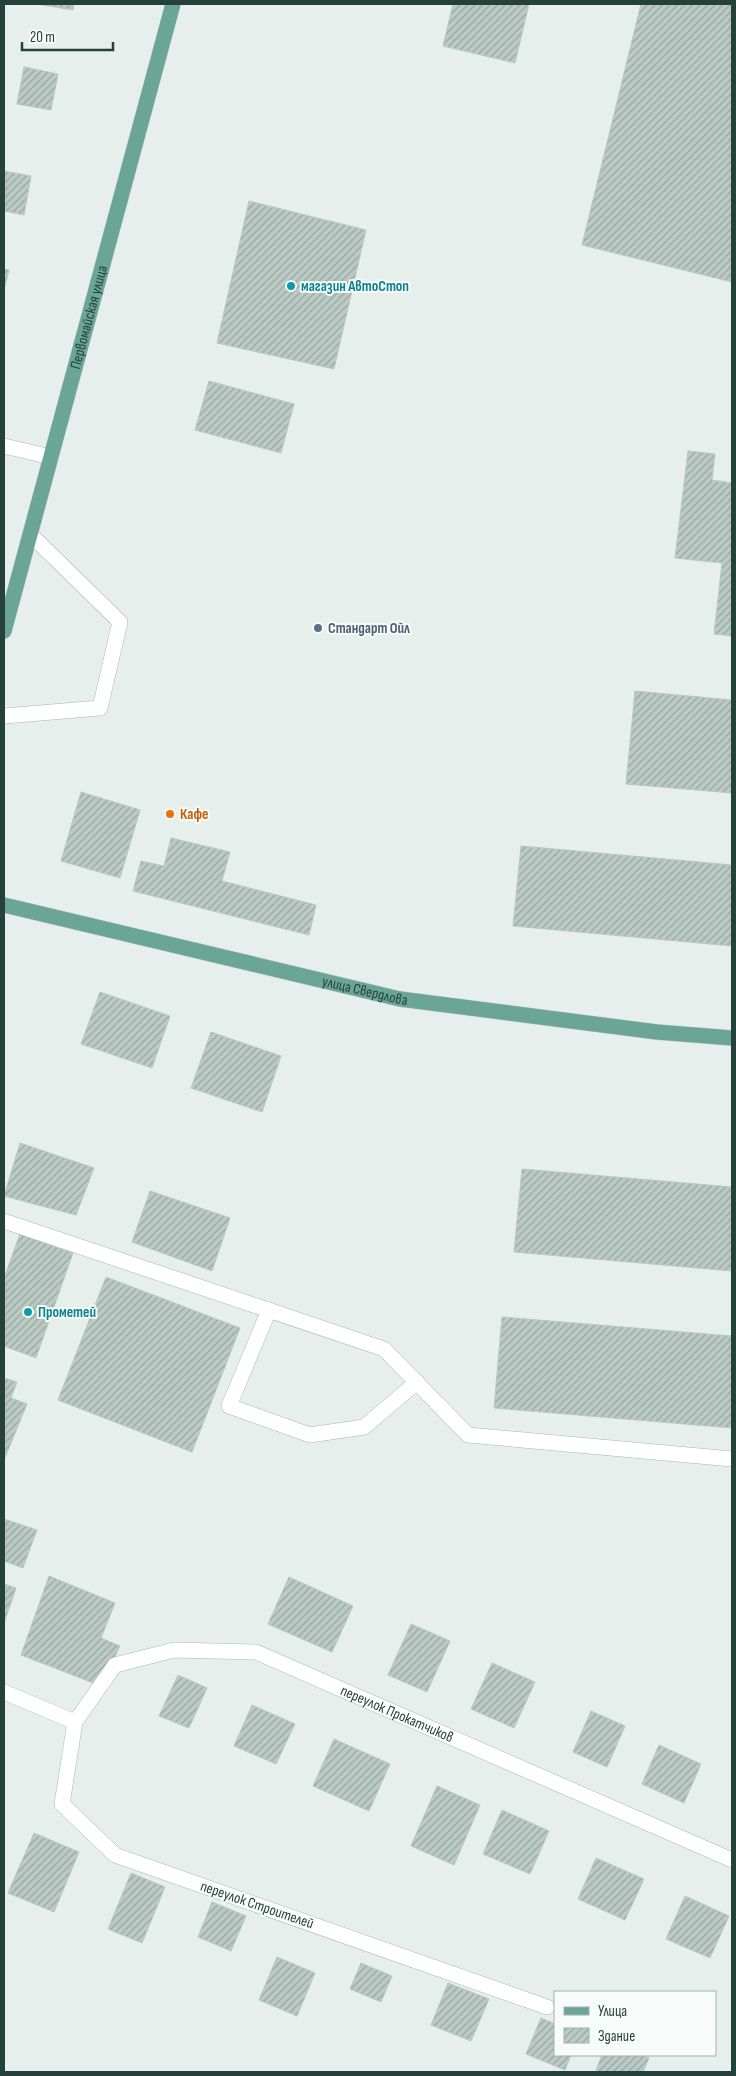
<svg xmlns="http://www.w3.org/2000/svg" width="736" height="2076" font-family="'Sofia Sans Condensed',sans-serif">
	<style>
		.building { fill: url(#building-hatch); stroke: #b8c9c2 }
		.lines { fill: none; stroke-linecap: round; stroke-linejoin: round }
		.minor-casing { stroke: #a8b8b2; stroke-width: 16 }
		.major-casing { stroke: #c2cac8; stroke-width: 16 }
		.minor { stroke: #fff; stroke-width: 15 }
		.major { stroke: #6aa596; stroke-width: 15 }
		.culture-dot { fill: #0f9aa8; stroke: #f7fbf9; stroke-width: 2 }
		.service-dot { fill: #5c6f8a; stroke: #f7fbf9; stroke-width: 2 }
		.food-dot { fill: #e8710a; stroke: #f7fbf9; stroke-width: 2 }
		.labels { text-anchor: middle; dominant-baseline: central; stroke-width: 4; stroke-linejoin: round; paint-order: stroke }
		.culture-label { font-size: 15px; font-weight: bold; fill: #0d838f; stroke: #f7fbf9; text-anchor: start }
		.street-label { font-size: 15px; fill: #24423a; stroke: #f7fbf9 }
		.service-label { font-size: 15px; font-weight: bold; fill: #4e5e75; stroke: #f7fbf9; text-anchor: start }
		.food-label { font-size: 15px; font-weight: bold; fill: #c56008; stroke: #f7fbf9; text-anchor: start }
	</style>
	<defs>
		<pattern id="building-hatch" width="6" height="6" patternUnits="userSpaceOnUse" patternTransform="scale(1.25)"><rect width="6" height="6" fill="#bbcac4"/><path d="M-1 1l2-2M0 6l6-6M5 7l2-2" fill="none" stroke="#98a6a0"/></pattern>
	</defs>
	<rect width="100%" height="100%" fill="#e6efeb"/>
	<path class="building" d="M37,4H74L73,10Z
		M453,4H529L515,63L443,46Z
		M641,4H732V282L582,245Z
		M24,67L58,74L51,110L17,104Z
		M4,171L31,176L24,215L4,211Z
		M249,201L366,230L334,369L217,343Z
		M4,269L9,270L4,290Z
		M209,381L294,404L281,453L195,430Z
		M688,451L715,454L712,480L732,483V636L714,634L722,563L675,558Z
		M635,691L732,700V793L626,784Z
		M81,792L140,810L120,878L61,861Z
		M171,838L230,852L222,881L316,905L309,935L133,891L141,861L164,866Z
		M521,846L732,865V946L513,926Z
		M100,992L170,1016L152,1068L81,1044Z
		M211,1032L281,1056L262,1112L191,1088Z
		M20,1143L94,1168L76,1215L4,1196Z
		M522,1169L732,1187V1271L514,1252Z
		M150,1191L230,1218L212,1271L132,1242Z
		M20,1234L73,1253L36,1358L4,1346V1278Z
		M106,1277L240,1328L192,1452L58,1400Z
		M502,1317L732,1336V1428L494,1408Z
		M4,1378L17,1382L11,1398L27,1404L4,1460Z
		M4,1519L37,1530L23,1568L4,1561Z
		M49,1576L115,1603L101,1638L120,1646L101,1686L21,1655Z
		M289,1577L353,1606L332,1652L268,1624Z
		M4,1584L16,1588L4,1623Z
		M411,1624L450,1641L427,1692L388,1675Z
		M492,1663L535,1682L514,1728L471,1709Z
		M178,1675L207,1688L189,1728L159,1716Z
		M252,1705L295,1724L276,1764L234,1746Z
		M591,1711L625,1726L607,1767L573,1752Z
		M334,1739L390,1764L369,1811L313,1786Z
		M659,1745L701,1764L684,1803L642,1784Z
		M437,1786L480,1805L454,1865L411,1846Z
		M502,1810L549,1831L530,1874L483,1854Z
		M34,1833L79,1852L54,1912L8,1893Z
		M596,1858L644,1879L625,1920L578,1899Z
		M131,1873L165,1887L142,1943L108,1929Z
		M685,1896L729,1916L710,1958L666,1939Z
		M212,1902L246,1916L231,1951L198,1937Z
		M277,1957L315,1973L297,2016L259,2000Z
		M361,1963L392,1976L381,2002L350,1989Z
		M448,1983L489,1999L471,2041L431,2025Z
		M541,2018L555,2024V2055H571L565,2070L526,2054Z
		M602,2055H641L649,2058L643,2072H600L596,2070Z"/>
	<g class="lines">
		<defs>
			<g id="minor">
				<path d="M4,446L51,457"/>
				<path d="M4,716L100,708L120,622L30,534"/>
				<path d="M4,1221L384,1349L468,1435L732,1459"/>
				<path d="M269,1310L229,1406L310,1435L364,1427L417,1382"/>
				<path d="M4,1692L75,1722"/>
				<path id="s1" d="M547,2007L115,1855L62,1804L75,1722L115,1665L174,1650L256,1652L732,1860"/>
			</g>
			<g id="major">
				<path id="s2" d="M4,631L173,4"/>
				<path id="s3" d="M4,905L400,999L657,1032L732,1038"/>
			</g>
		</defs>
		<use href="#minor" class="minor-casing"/>
		<use href="#major" class="major-casing"/>
		<use href="#minor" class="minor"/>
		<use href="#major" class="major"/>
	</g>
	<g class="culture-dot">
		<circle cx="291" cy="286" r="5"/>
		<circle cx="28" cy="1312" r="5"/>
	</g>
	<circle class="service-dot" cx="318" cy="628" r="5"/>
	<circle class="food-dot" cx="170" cy="814" r="5"/>
	<g class="labels">
		<g class="culture-label">
			<text x="301" y="286">магазин АвтоСтоп</text>
			<text x="38" y="1312">Прометей</text>
		</g>
		<g class="street-label">
			<text stroke="none"><textPath href="#s2" startOffset="325">Первомайская улица</textPath></text>
			<text stroke="none"><textPath href="#s3" startOffset="371">улица Свердлова</textPath></text>
			<text stroke="none"><textPath href="#s1" startOffset="981">переулок Прокатчиков</textPath></text>
			<text transform="translate(257 1905) rotate(19)">переулок Строителей</text>
		</g>
		<g class="service-label">
			<text x="328" y="628">Стандарт Ойл</text>
		</g>
		<g class="food-label">
			<text x="180" y="814">Кафе</text>
		</g>
	</g>
	<rect width="736" height="2076" fill="none" stroke="#24423a" stroke-width="10"/>
	<rect x="554" y="1991" width="162" height="65" fill="#f7fbf9" stroke="#a3b1ad"/>
	<rect x="564" y="2007" width="25" height="8" fill="#6aa596" stroke="#a3b1ad"/>
	<text x="598" y="2016" font-size="15" fill="#24423a">Улица</text>
	<rect x="564" y="2028" width="25" height="15" fill="url(#building-hatch)" stroke="#a3b1ad"/>
	<text x="598" y="2041" font-size="15" fill="#24423a">Здание</text>
	<path d="M22 42v8h91v-8" fill="none" stroke="#24423a" stroke-width="2.5"/>
	<text x="30" y="42" font-size="15" fill="#24423a" stroke="#f7fbf9" stroke-width="4" paint-order="stroke">20 m</text>
</svg>
